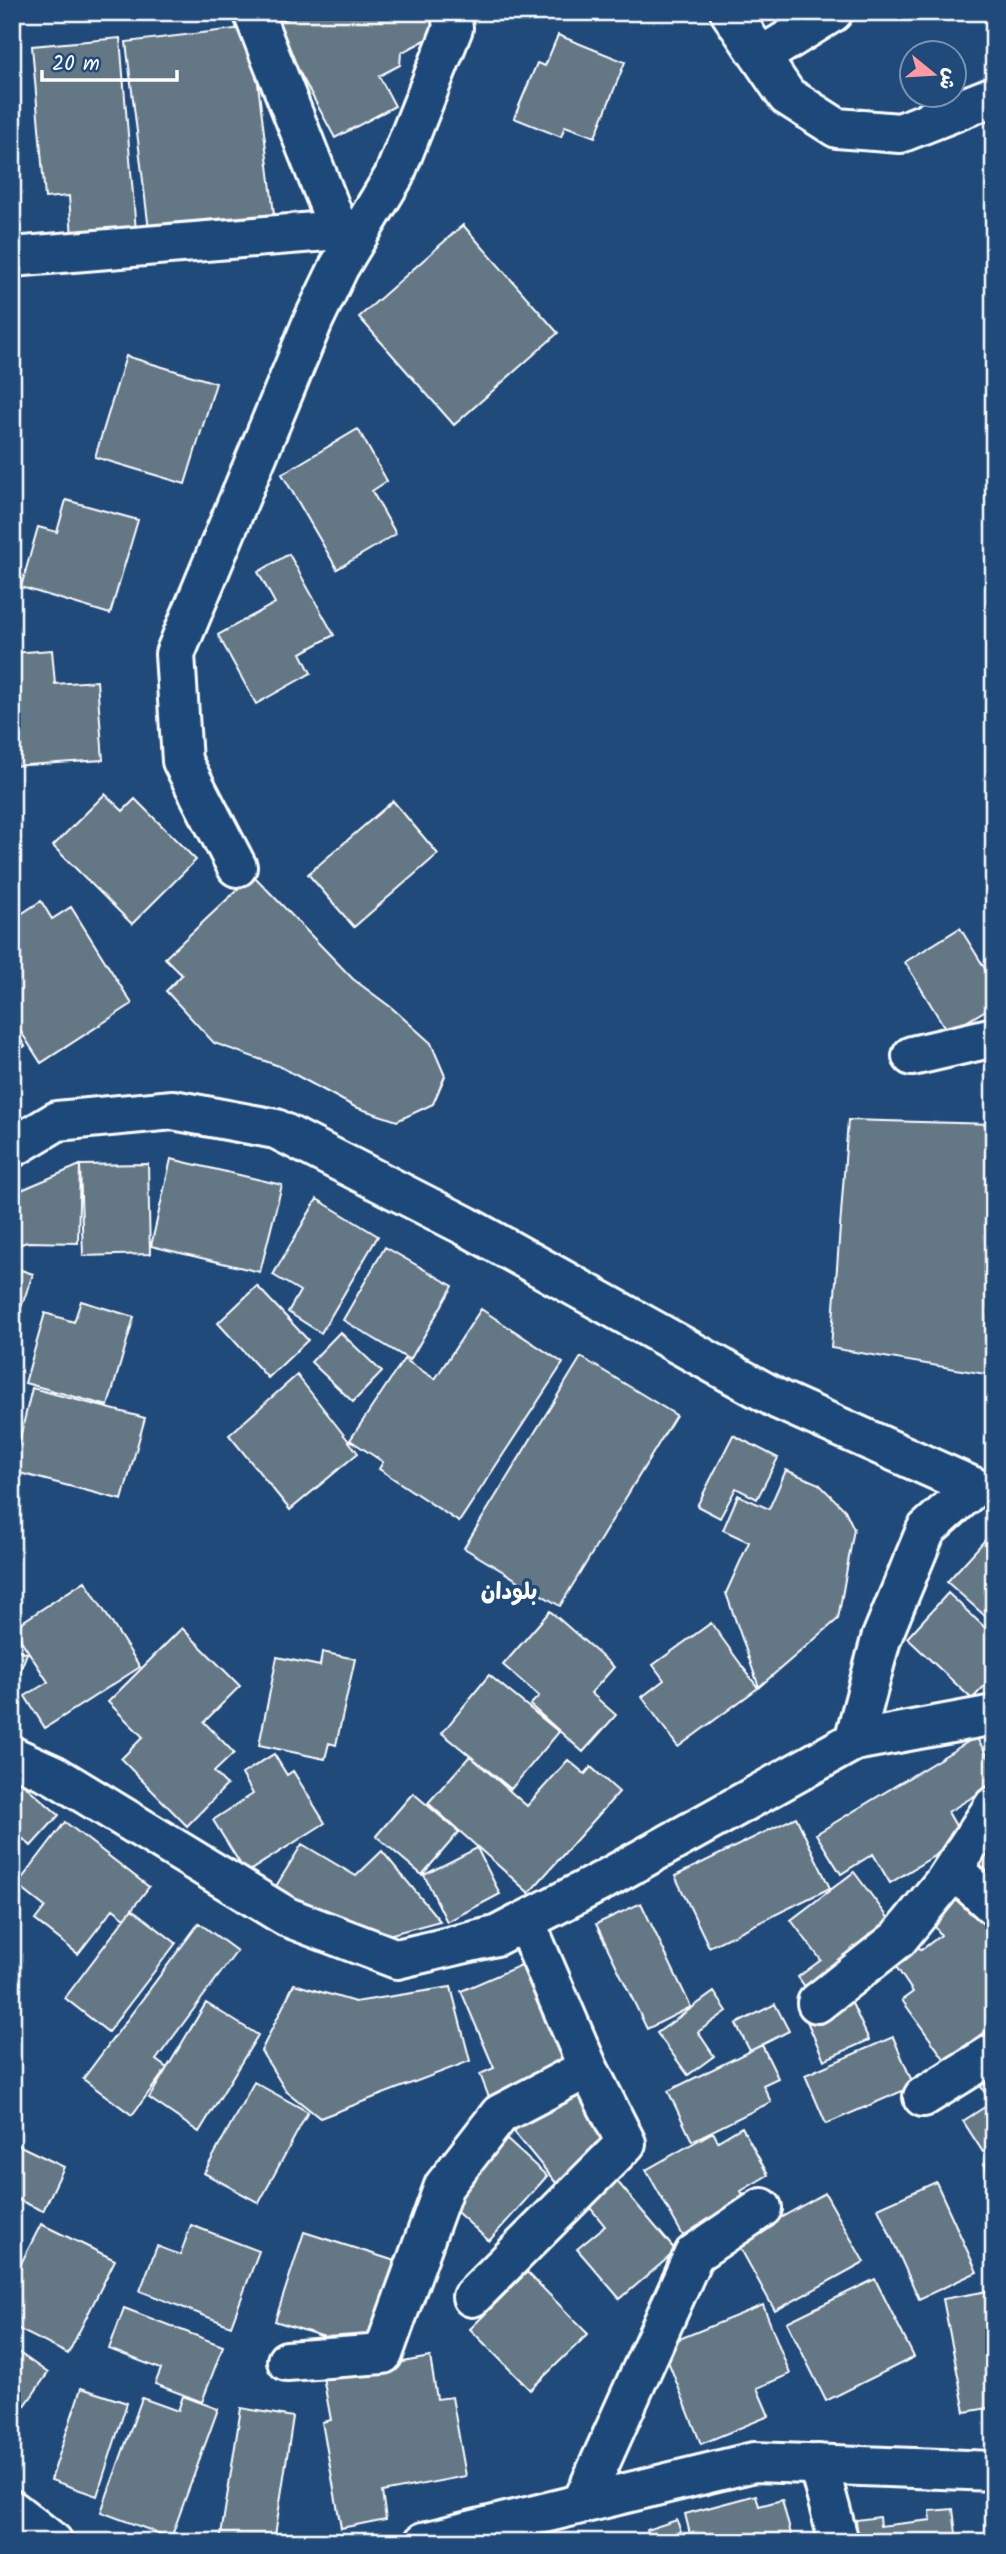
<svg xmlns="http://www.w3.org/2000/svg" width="1006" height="2554" font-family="Kalam,'Playpen Sans Arabic',sans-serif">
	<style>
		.building { fill: #647785; stroke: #fff; stroke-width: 2 }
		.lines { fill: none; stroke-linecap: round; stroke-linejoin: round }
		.minor-casing { stroke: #fff; stroke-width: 44 }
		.tertiary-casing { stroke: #fff; stroke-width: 44 }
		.secondary-casing { stroke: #fff; stroke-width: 44 }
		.minor { stroke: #1f4a7a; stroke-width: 38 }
		.tertiary { stroke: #1f4a7a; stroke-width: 38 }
		.secondary { stroke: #1f4a7a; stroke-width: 38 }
		.labels { text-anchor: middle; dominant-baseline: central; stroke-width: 7; stroke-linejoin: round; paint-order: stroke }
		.quarter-label { font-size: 23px; font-weight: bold; fill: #fff; stroke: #1f4a7a }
	</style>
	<rect width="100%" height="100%" fill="#1f4a7a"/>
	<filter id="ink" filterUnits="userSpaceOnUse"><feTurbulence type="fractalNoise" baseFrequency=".0143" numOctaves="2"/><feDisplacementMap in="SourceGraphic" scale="14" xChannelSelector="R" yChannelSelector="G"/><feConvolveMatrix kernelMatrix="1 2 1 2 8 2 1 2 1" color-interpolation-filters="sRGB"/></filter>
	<g filter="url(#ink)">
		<path class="building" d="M285,12H439L448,28L401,53L400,65L379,76L395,106L335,138L274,25L288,18Z
			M251,27L274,214L149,230L126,42Z
			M558,35L625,62L595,137L565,126L561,137L514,118L537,63L545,66Z
			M120,38L136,231L72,237L69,196L45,198L32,46Z
			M463,225L558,333L454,425L359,317Z
			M126,356L216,383L185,484L95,457Z
			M358,429L387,481L372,491L396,534L337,569L282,474Z
			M66,500L138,520L110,614L21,587L38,527L57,532Z
			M289,554L334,635L301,653L311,673L256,704L218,635L275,603L258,572Z
			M52,650L55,684L97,681L103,760L12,766V653Z
			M105,794L123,811L135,799L196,860L132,924L53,846Z
			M393,801L438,854L354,927L308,874Z
			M253,875L353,979L392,1008L431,1043L445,1076L433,1104L397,1121L355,1107L279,1066L214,1043L166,991L182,975L165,958Z
			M41,901L52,919L71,907L132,1004L41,1063L12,1018V920Z
			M960,928L994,983V1005L948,1033L905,962Z
			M12,1027L25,1046L12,1054Z
			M848,1120L994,1124V1368L991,1375L831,1348Z
			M171,1159L282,1185L260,1272L151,1246Z
			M148,1164L150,1254L83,1256L80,1165Z
			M80,1165L78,1243L27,1242L13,1247L12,1194Z
			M317,1199L378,1236L321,1333L288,1312L300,1291L273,1275Z
			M385,1247L453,1286L410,1360L343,1320Z
			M12,1267L33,1274L12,1333Z
			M257,1286L308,1340L268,1378L218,1323Z
			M81,1301L134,1317L108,1406L25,1383L45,1313L74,1322Z
			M481,1309L563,1363L459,1522L379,1469L383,1462L350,1440L404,1359L435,1379Z
			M340,1332L382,1372L353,1402L311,1362Z
			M581,1357L676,1415L560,1606L464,1548Z
			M297,1375L358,1453L290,1510L229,1435Z
			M32,1388L145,1418L122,1500L12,1471Z
			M733,1435L778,1458L757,1499L736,1488L720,1518L697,1506Z
			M786,1470L819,1484L845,1510L854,1529L838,1619L759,1687L726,1593L749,1542L723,1530L738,1495L769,1509Z
			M994,1530V1624L947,1582Z
			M85,1581L140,1667L45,1728L25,1696L48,1682L13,1628Z
			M948,1593L994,1636V1676L972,1699L907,1638Z
			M550,1611L614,1667L591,1693L616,1715L583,1752L530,1705L539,1696L503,1665Z
			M711,1623L758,1688L678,1747L642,1697L664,1680L653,1665Z
			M182,1628L240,1686L204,1722L234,1753L214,1772L227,1785L187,1826L121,1759L143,1737L108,1702Z
			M12,1647L27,1653L12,1692Z
			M322,1652L355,1659L336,1745L329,1743L325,1759L259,1745L277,1657L320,1666Z
			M489,1675L559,1732L511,1789L442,1733Z
			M976,1737L994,1766V1784L948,1812L963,1838L890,1883L873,1854L841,1874L816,1834Z
			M274,1754L287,1775L293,1771L325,1823L246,1873L213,1820L253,1794L242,1774Z
			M470,1756L527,1806L568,1760L585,1774L591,1767L619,1792L529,1893L428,1803Z
			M12,1774L59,1815L31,1846L12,1829Z
			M413,1793L459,1832L422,1875L376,1836Z
			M796,1817L830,1888L709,1947L675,1876Z
			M65,1822L149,1887L125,1918L113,1909L78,1954L35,1920L45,1907L17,1885Z
			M302,1844L356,1876L382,1851L440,1921L366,1941L273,1891Z
			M992,1844L994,1846V1892L969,1872Z
			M477,1848L500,1894L447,1922L424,1875Z
			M854,1872L898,1931L812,1996L798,1977L821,1960L791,1920Z
			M956,1894L971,1914L979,1908L994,1928V2025L945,2060L902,2000L913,1992L891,1959L915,1942L921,1950L941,1935L927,1915Z
			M641,1903L691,2007L647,2029L596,1924Z
			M132,1909L176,1943L108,2032L65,1998Z
			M199,1923L237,1951L156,2060L167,2068L132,2115L83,2079Z
			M533,1960L577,2062L490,2100L480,2074L494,2068L461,1991Z
			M294,1984L355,2002L451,1987L470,2061L320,2118L286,2091L261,2051Z
			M714,1992L727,2011L698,2032L714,2056L688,2075L657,2033Z
			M850,1999L869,2040L824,2060L806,2019Z
			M206,2003L258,2035L199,2132L149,2098Z
			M775,2004L789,2031L750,2051L736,2024Z
			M893,2037L914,2086L826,2124L805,2075Z
			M762,2045L778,2078L763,2085L771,2102L692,2141L668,2091Z
			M994,2069V2145L983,2152L963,2121L991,2103L977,2080Z
			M569,2079L616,2136L557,2184L510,2127Z
			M254,2082L308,2112L259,2203L204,2173Z
			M742,2127L768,2175L741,2191L749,2205L686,2241L646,2170L713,2132L718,2141Z
			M505,2138L547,2176L489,2241L447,2203Z
			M12,2142L64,2167L43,2211L12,2197Z
			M994,2159V2183L984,2164Z
			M616,2180L676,2251L620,2299L577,2249L605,2226L587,2204Z
			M936,2182L977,2272L919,2299L878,2208Z
			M825,2193L864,2262L775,2311L737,2242Z
			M41,2224L115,2260L68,2354L12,2326V2281Z
			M191,2225L259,2251L231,2326L140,2291L157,2246L180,2255Z
			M304,2232L395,2261L365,2350L275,2321Z
			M527,2272L588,2334L530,2390L470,2329Z
			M875,2279L914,2357L826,2401L787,2322Z
			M994,2290V2407L965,2412L943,2299Z
			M763,2305L790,2374L757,2388L769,2416L701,2444L662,2346Z
			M124,2308L223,2346L202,2402L155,2384L161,2369L109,2349Z
			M12,2348L48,2373L12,2424Z
			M430,2357L437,2399L452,2397L466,2476L382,2492L386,2519L341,2528L322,2422L331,2420L323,2377Z
			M81,2388L127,2403L97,2496L51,2480Z
			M183,2396L218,2409L171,2538L101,2512L142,2398L178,2411Z
			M241,2408L293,2417L274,2542H220Z
			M756,2495L759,2506L782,2500L793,2542H692L685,2514Z
			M953,2509L957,2542H858L856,2520L879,2517L880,2526L931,2520L930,2511Z
			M677,2520L684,2542H651L646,2530Z"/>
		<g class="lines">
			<defs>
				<path id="minor" d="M253,12L347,251
					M12,257L339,230
					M237,867L182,761L175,654L313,321L339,267L394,176L453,28L451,12
					M912,1056L994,1037
					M854,1741L994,1715
					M953,1869L994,1906
					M817,2003L898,1939L945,1881L994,1806
					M923,2097L994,2053
					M472,2297L626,2143L588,2068
					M287,2361L383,2354L444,2186L500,2114L588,2068L525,1921
					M818,2464L839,2542
					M582,2503L694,2254L762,2208"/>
				<path id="tertiary" d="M762,56L833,12
					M12,2510L53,2542
					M424,2542L754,2462L994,2471"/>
				<path id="secondary" d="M730,12L787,96L837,128L900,133L994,96
					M12,1148L57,1121L173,1110L276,1129L466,1226L779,1400L974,1487L926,1530L881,1639L854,1741L604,1880L496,1936L397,1959L287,1917L54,1775L12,1756"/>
			</defs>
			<use href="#minor" class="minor-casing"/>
			<use href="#tertiary" class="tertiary-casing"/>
			<use href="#secondary" class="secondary-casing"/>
			<use href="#minor" class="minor"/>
			<use href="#tertiary" class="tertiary"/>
			<use href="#secondary" class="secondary"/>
		</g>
	</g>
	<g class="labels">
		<g class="quarter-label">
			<text x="509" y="1593">بلودان</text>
		</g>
	</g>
	<rect width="1006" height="2554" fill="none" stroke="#1f4a7a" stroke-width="42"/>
	<rect x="21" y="21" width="964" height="2512" fill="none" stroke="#fff" stroke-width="2.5" filter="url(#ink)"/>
	<g transform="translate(933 74) rotate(108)"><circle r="33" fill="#1f4a7a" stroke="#7992af" stroke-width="2"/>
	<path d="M0-5L12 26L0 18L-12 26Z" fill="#ff9aa2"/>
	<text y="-10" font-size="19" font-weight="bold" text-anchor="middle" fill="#ffffff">ش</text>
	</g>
	<path d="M42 70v10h135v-10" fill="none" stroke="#ffffff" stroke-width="3.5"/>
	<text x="52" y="70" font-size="21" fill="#ffffff" stroke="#1f4a7a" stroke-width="5" paint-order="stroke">20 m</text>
</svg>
